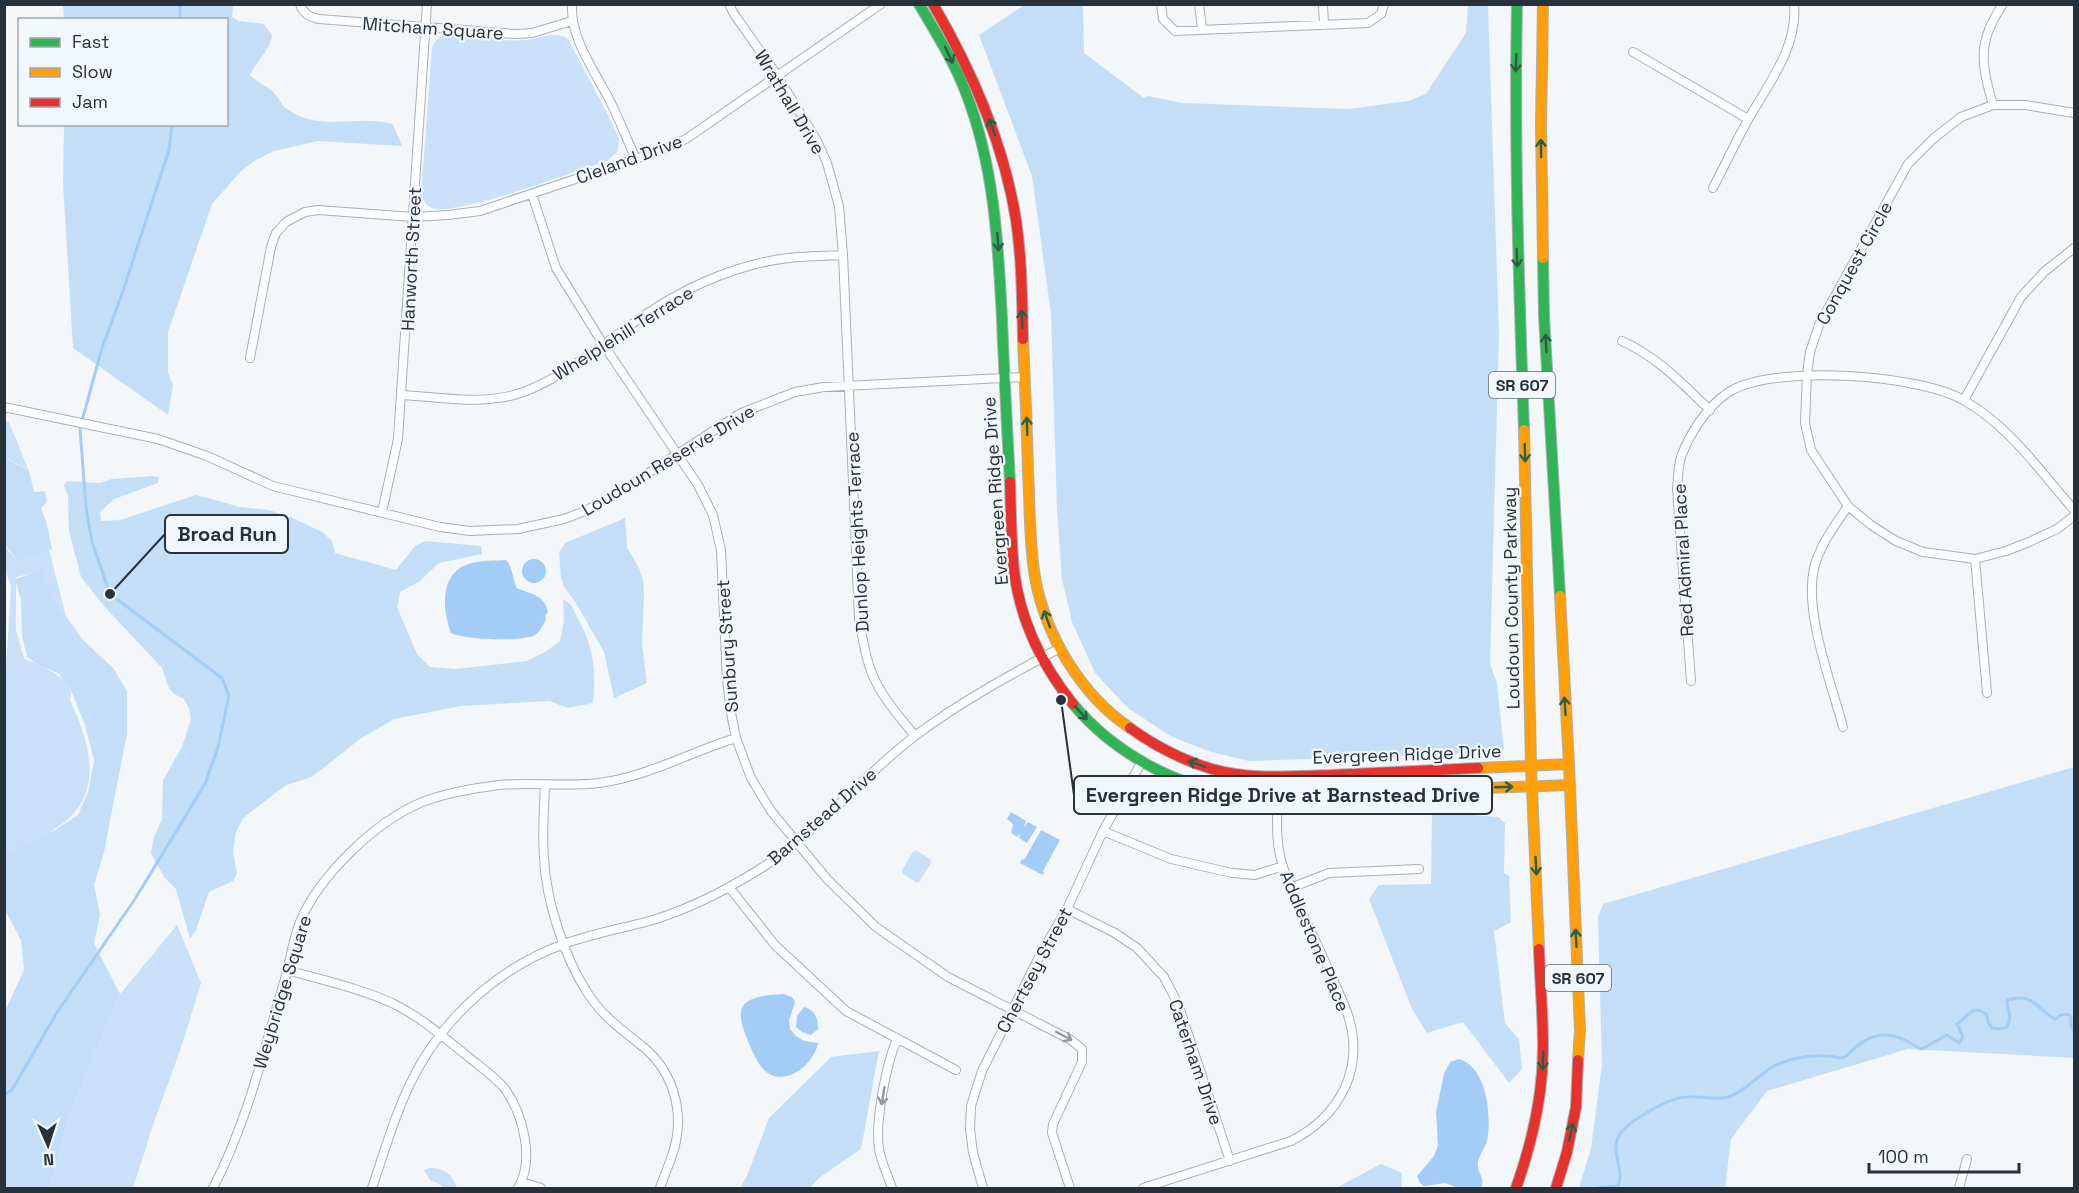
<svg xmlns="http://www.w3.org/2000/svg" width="2079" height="1193" font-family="'Space Grotesk',sans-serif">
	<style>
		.green { fill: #c9e0f8 }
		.forest { fill: #c5def7 }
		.water { fill: #a3ccf6 }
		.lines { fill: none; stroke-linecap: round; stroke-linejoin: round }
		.stream { stroke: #a3ccf6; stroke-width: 3 }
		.street-casing { stroke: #aab0b5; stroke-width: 10 }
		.fast-casing { stroke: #aab0b5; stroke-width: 12 }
		.slow-casing { stroke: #aab0b5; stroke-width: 12 }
		.jam-casing { stroke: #aab0b5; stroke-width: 12 }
		.street { stroke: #fdfefe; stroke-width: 8 }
		.fast { stroke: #30b455; stroke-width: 10 }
		.slow { stroke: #ff9f0a; stroke-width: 10 }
		.jam { stroke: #e5322d; stroke-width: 10 }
		.oneway { stroke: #2a5f44 }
		.oneway2 { stroke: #92989c }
		.labels { text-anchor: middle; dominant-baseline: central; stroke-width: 4.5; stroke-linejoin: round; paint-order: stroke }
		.shield { fill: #f1f7fc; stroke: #636c75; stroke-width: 1.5 }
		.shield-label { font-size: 16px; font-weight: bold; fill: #26313b }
		.street-label { font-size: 18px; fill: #26313b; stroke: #f1f7fc }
		.leader { fill: none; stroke: #26313b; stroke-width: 2 }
		.callout-dot { fill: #26313b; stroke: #f1f7fc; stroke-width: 2 }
		.callout { fill: #f1f7fc; stroke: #26313b; stroke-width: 2 }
		.callout-label { font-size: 20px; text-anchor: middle; font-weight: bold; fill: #26313b }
	</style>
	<rect width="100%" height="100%" fill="#f4f7f9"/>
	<path class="green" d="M450,35C474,37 502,42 526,40C540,39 555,30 568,39L609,117L619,139L618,151L607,161C575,171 459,216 432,208C425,206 424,200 421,194L432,47C436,38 440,36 450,35Z
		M5,421L9,422L28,469L5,458Z
		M5,547L19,562L49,550L66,616L56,602L42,571L16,577V630L24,658C38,666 78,678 70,700C92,747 106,799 53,830L52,832L5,852L4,700L11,587L5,570Z
		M916,850L930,859L931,863L920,881L917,883L903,874L902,870L913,852Z
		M177,925L201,983L182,1045L153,1125L133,1188H50L69,1117L120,994Z
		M429,1168C443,1167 453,1174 457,1188H442L441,1185L430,1180L424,1170Z"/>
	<path class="forest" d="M63,5H233L232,17L239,21L264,24L272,35C270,51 257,60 250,75C257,82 265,85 272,91C278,96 281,105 287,109C320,133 358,114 393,124L402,146L318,141L274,151L254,161L241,171L212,204L168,332V373L173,385L168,415L73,348L63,184L64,125L226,124V20L64,19Z
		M1024,5H1083L1084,53L1144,98L1148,96L1182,103L1348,109L1408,101L1426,94L1466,33L1468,5H1488L1499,334L1490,664L1497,683L1504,750L1491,753L1249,761L1211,752L1172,737L1129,709L1095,673L1072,622L1062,579L1057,511L1051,314L1032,176L979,35Z
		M4,458L29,470L34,492L45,491L47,502L41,508L46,521L52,549L19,562L5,545Z
		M153,476L159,477L158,483L114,499L100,512L101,521L120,520L196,495L240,507L269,510L293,518L322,532L332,541L335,553L396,570L415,546L425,541L481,546L482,554L439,563L420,581L400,592L397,607L417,654L430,667L455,669L527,661L545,652L560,641L564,620L563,599C571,603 573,609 577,617C594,647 596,669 593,703L568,708L549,701L461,706L394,719L360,739L312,777L286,785L243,818L236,832L233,851L237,874L233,881L209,892L196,930L190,939L176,889L164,877L151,853L154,837L162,819L163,780L182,747L191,719L189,708L184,699L174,694L169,688L162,668L104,606L81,577L69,531L68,496L64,485L67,481L100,483L112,479Z
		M625,518L627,547L639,568L643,580L644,595L642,644L647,683L614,698L604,652L576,603L564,587L561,579L559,552L565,543Z
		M42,570L56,602L82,639L114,669L127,691V733L104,852L94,885L100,915L94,943L120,994L69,1117L50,1188H5V1011L24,970L21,940L5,910V852L52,832L78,815L89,789L94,760L85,725L70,688L58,673L38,665L27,657L22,636L21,600L15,579Z
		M2074,767V1058L1908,1049L1767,1091L1731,1139L1725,1188H1579L1591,1148L1602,1065L1598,917L1603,904Z
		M1432,812L1498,817L1505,823L1504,873L1509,876L1511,922L1494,931L1505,1023L1519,1039L1522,1069L1509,1083L1463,1022L1427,1033L1412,1009L1369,899L1379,885L1431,884Z
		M879,1051L861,1149L819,1178L810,1188H740L747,1176L769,1118L831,1057Z
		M1381,1164L1402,1173L1401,1188H1336Z"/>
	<path class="water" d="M522 571a12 12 0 1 1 24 0a12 12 0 1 1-24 0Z
		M506,560C513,566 512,579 517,588C532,595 544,594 548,612L545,616L546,620C543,625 540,632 535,635C521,642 466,640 451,633C444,614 439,582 460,568C471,560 493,561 506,560Z
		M1011,812L1026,821L1024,827L1028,822L1037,827L1027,843L1019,838L1020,833L1017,837L1011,833L1013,824L1007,819Z
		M1041,830L1060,840L1043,871L1044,872L1043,875L1020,863L1022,859L1024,860Z
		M783,994L792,997L795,1002L789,1020L790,1029L796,1036L804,1041L818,1043C814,1065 783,1090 763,1069C756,1062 741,1027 741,1018C740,1011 742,1005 747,1002C757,995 772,995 783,994Z
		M804,1007C815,1010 818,1018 818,1029L811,1035L802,1032L796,1027L797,1016Z
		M1459,1059C1487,1067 1492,1116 1487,1141C1485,1148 1479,1155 1478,1162C1476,1172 1486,1178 1481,1188H1459L1445,1183L1424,1186L1420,1183L1417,1176L1434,1156L1438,1145L1436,1112L1444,1074L1450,1062Z"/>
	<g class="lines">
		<path class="stream" d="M180,4V20
			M4,1095L12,1090L56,1014L135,899L205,784L218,747L229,696L222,678L110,594L92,542L86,508L80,428L102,348L122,294L169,150L172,124
			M1597,1188L1618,1186C1626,1166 1606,1149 1623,1130C1635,1118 1670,1097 1687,1097C1700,1096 1716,1100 1728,1097C1747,1091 1760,1072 1778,1064C1793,1058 1811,1055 1827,1056C1832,1056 1837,1058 1841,1058C1847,1058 1851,1051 1855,1048C1866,1037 1882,1032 1897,1037C1906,1039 1913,1046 1922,1049L1947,1035L1959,1043L1963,1037L1957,1024L1974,1010L1981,1011L1987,1015L1988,1022L1992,1028L2000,1029L2007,1027C2013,1016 2007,1011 2007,1000C2036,992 2036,1010 2055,1019L2061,1015L2068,1014L2071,1017V1026L2074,1032"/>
		<defs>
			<path id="street" d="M300,4C303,14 310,17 319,19L515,34L532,33L572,21
				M572,4C570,41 598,75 613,107C621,124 628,142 636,159
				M729,4L734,14L777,75L816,139L827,163L839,206L843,255L859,618C862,634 864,650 869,665C877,692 898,715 915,736
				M1161,4L1163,19L1175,31L1368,23L1381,14L1384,4
				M1199,4L1202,29
				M1323,4L1324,25
				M1633,52L1748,119
				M1993,105C1981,63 1977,42 2003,4
				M2074,113L2025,105H1993L1961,117L1934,138L1908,164L1819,325L1810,352L1807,374L1805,423L1811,450L1848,506L1871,525L1896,541L1923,552L1975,559L2006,551L2029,542L2057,529L2074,516
				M1713,188C1725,165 1736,141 1749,118C1769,83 1798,47 1794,4
				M532,194L556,268L603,344L698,485L713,515L721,550L727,680L731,713L736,738L751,778L771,811L827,879L876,927L948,977L1071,1040L1082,1049V1062L1053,1124L1052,1133L1070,1188
				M1622,341C1659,358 1681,383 1710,410
				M250,358L271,247L276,233L286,222L305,212L318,210L413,217L448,215L480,211L659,151L686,139L881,4
				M401,395C437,397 475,404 510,396C557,385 612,336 654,309C693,284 742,263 789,258C807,256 825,256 843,255
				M1964,400L2021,297L2044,272L2074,248
				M4,407L158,439L207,456L273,486L440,527L470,531L518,529L564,519L585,511L619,492L741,413L795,392L824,387L1025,377
				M382,512L398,439L427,4
				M1975,559L1987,693
				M1691,681L1677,489C1678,479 1678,467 1681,457C1690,433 1707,406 1729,392C1773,364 1921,374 1965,401C2010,427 2040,471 2074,510
				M1843,727C1831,682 1804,613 1814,568C1820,545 1835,525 1848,506
				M545,785C544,809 542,834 544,858C546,900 564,957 587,992C601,1015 622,1030 642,1046C671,1069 683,1106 676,1141C673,1157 665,1173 660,1188
				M1103,831L1171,859L1232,873L1255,875L1283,866
				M729,887L775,945L846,1011L956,1070
				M1293,887L1329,873L1419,869
				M1067,909L1115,933L1137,948L1164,977L1178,1004L1230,1161
				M287,970C322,980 359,988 392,1003C421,1017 446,1039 471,1059C482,1068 495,1077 505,1089C523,1114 535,1160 518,1188
				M522,1182L541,1188
				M213,1188C247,1123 264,1050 285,979C290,961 293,940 300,922C319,876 374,823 420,803C442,794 475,788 499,785C532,782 566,787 599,783C647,777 690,752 736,738
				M372,1188C386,1147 398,1103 420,1065C452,1010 503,966 564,944C594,933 626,928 656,919C694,907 730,888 763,867C820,830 862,776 915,736C960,702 1010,675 1060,648
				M892,1188C888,1176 881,1162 879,1149C875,1121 886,1065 897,1039
				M983,1188L973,1153L970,1129L971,1106L982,1071L1041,953L1067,909L1103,831L1141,763
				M1143,1188L1291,1141C1340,1116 1365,1069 1348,1015C1343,1001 1336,986 1330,973C1315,938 1296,903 1283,867C1274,841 1277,803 1281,776
				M1959,1188L1967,1159"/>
			<path id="fast" d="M919,4C936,33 954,61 966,93C994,165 998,241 1002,318C1004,373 1007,427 1010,482
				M1517,4C1514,146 1519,288 1524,430
				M1543,258L1544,316L1560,596
				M1073,704C1112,751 1174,786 1234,794C1270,799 1308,794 1344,793C1392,791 1439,789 1487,788"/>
			<path id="slow" d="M1543,4L1541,124L1543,258
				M1023,339C1025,383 1027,428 1028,472C1030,506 1029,542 1035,577C1045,635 1081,695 1130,728
				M1524,430L1531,766L1539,949
				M1560,596L1569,764L1580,1031L1578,1060
				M1478,768L1569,764
				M1487,788L1570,785"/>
			<path id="jam" d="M933,4C972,71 1004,143 1016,220C1022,260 1022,300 1023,339
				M1010,482C1011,511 1011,541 1014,570C1020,621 1042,665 1073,704
				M1130,728C1155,746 1182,760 1212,769C1250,780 1291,776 1331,775C1380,773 1429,770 1478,768
				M1516,1188C1532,1143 1543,1095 1543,1047C1543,1014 1540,982 1539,949
				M1556,1188L1567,1152L1576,1107L1578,1060"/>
		</defs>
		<use href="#street" class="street-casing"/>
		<use href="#fast" class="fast-casing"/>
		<use href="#slow" class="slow-casing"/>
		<use href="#jam" class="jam-casing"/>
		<use href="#street" class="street"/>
		<use href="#fast" class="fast"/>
		<use href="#slow" class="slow"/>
		<use href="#jam" class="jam"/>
	</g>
	<defs><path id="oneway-shaft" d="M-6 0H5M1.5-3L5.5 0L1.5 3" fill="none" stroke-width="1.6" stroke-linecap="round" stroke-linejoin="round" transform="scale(1.5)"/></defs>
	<g class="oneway">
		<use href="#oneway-shaft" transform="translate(949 55) rotate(64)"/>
		<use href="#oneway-shaft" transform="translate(1516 63) rotate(92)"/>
		<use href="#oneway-shaft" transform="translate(992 127) rotate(-110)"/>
		<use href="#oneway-shaft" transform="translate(1541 148) rotate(-91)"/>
		<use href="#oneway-shaft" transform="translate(998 242) rotate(85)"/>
		<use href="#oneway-shaft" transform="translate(1517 258) rotate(88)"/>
		<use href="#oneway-shaft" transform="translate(1022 319) rotate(-92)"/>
		<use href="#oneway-shaft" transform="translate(1546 343) rotate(-93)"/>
		<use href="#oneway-shaft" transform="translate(1027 426) rotate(-92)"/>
		<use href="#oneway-shaft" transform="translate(1525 453) rotate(88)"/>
		<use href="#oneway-shaft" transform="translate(1047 619) rotate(-110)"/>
		<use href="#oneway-shaft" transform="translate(1565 706) rotate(-94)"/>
		<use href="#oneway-shaft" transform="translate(1081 713) rotate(48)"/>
		<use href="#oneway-shaft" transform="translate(1197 764) rotate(-161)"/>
		<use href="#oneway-shaft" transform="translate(1504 787) rotate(-2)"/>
		<use href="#oneway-shaft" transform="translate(1536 866) rotate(87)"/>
		<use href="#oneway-shaft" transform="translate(1576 938) rotate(-93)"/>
		<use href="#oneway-shaft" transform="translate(1543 1061) rotate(92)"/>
		<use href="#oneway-shaft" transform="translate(1571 1132) rotate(-79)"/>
	</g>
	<g class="oneway2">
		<use href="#oneway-shaft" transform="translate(1064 1036) rotate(28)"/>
		<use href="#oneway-shaft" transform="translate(883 1096) rotate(99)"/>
	</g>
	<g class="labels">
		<g class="shield">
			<rect x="1489" y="372" width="66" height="26" rx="4.5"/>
			<rect x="1545" y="965" width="66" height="26" rx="4.5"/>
		</g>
		<g class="shield-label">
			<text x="1522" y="385">SR 607</text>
			<text x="1578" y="978">SR 607</text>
		</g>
		<g class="street-label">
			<text transform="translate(433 28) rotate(4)">Mitcham Square</text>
			<text transform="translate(790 102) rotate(59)">Wrathall Drive</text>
			<text transform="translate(629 159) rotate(-20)">Cleland Drive</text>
			<text transform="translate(411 259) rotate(-87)">Hanworth Street</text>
			<text transform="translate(1854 263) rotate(-61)">Conquest Circle</text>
			<text transform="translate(623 333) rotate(-32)">Whelplehill Terrace</text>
			<text transform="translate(668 460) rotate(-31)">Loudoun Reserve Drive</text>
			<text transform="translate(995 491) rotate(-94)">Evergreen Ridge Drive</text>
			<text transform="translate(857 532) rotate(-93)">Dunlop Heights Terrace</text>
			<text transform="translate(1683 560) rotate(-93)">Red Admiral Place</text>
			<text transform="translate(1511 598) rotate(-91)">Loudoun County Parkway</text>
			<text transform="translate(727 646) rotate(-94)">Sunbury Street</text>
			<text transform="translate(1407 754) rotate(-2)">Evergreen Ridge Drive</text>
			<text transform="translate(822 816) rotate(-41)">Barnstead Drive</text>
			<text transform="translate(1315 941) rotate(67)">Addlestone Place</text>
			<text transform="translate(1034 970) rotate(-62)">Chertsey Street</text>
			<text transform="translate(282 992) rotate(-73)">Weybridge Square</text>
			<text transform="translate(1196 1062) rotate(71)">Caterham Drive</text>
		</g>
	</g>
	<path class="leader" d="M110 594L165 534M1061 700L1074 795"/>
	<g class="callout-dot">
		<circle cx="110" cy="594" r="6"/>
		<circle cx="1061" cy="700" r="6"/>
	</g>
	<g class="callout">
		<rect x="165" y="515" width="123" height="38" rx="6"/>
		<rect x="1074" y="776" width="418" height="38" rx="6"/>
	</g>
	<g class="callout-label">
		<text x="227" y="541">Broad Run</text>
		<text x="1283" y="802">Evergreen Ridge Drive at Barnstead Drive</text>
	</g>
	<rect width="2079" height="1193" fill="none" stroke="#26313b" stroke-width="12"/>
	<rect x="18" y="18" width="210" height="108" fill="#f1f7fc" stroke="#a0a8af" stroke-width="1.5"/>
	<rect x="30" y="38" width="30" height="9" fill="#30b455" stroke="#a0a8af" stroke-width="1.5"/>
	<text x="72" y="48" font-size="18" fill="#26313b">Fast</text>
	<rect x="30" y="68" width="30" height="9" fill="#ff9f0a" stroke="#a0a8af" stroke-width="1.5"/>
	<text x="72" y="78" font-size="18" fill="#26313b">Slow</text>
	<rect x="30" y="98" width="30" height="9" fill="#e5322d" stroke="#a0a8af" stroke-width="1.5"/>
	<text x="72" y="108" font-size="18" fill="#26313b">Jam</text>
	<g transform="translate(48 1145) rotate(177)" stroke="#f1f7fc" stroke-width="4.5" paint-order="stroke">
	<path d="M0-4.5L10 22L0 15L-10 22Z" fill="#26313b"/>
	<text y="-9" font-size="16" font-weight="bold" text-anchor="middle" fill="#26313b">N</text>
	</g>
	<path d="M1869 1163v9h150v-9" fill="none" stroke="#26313b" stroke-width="3"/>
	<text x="1878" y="1163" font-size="18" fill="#26313b" stroke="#f1f7fc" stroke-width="4.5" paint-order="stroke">100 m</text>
</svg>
